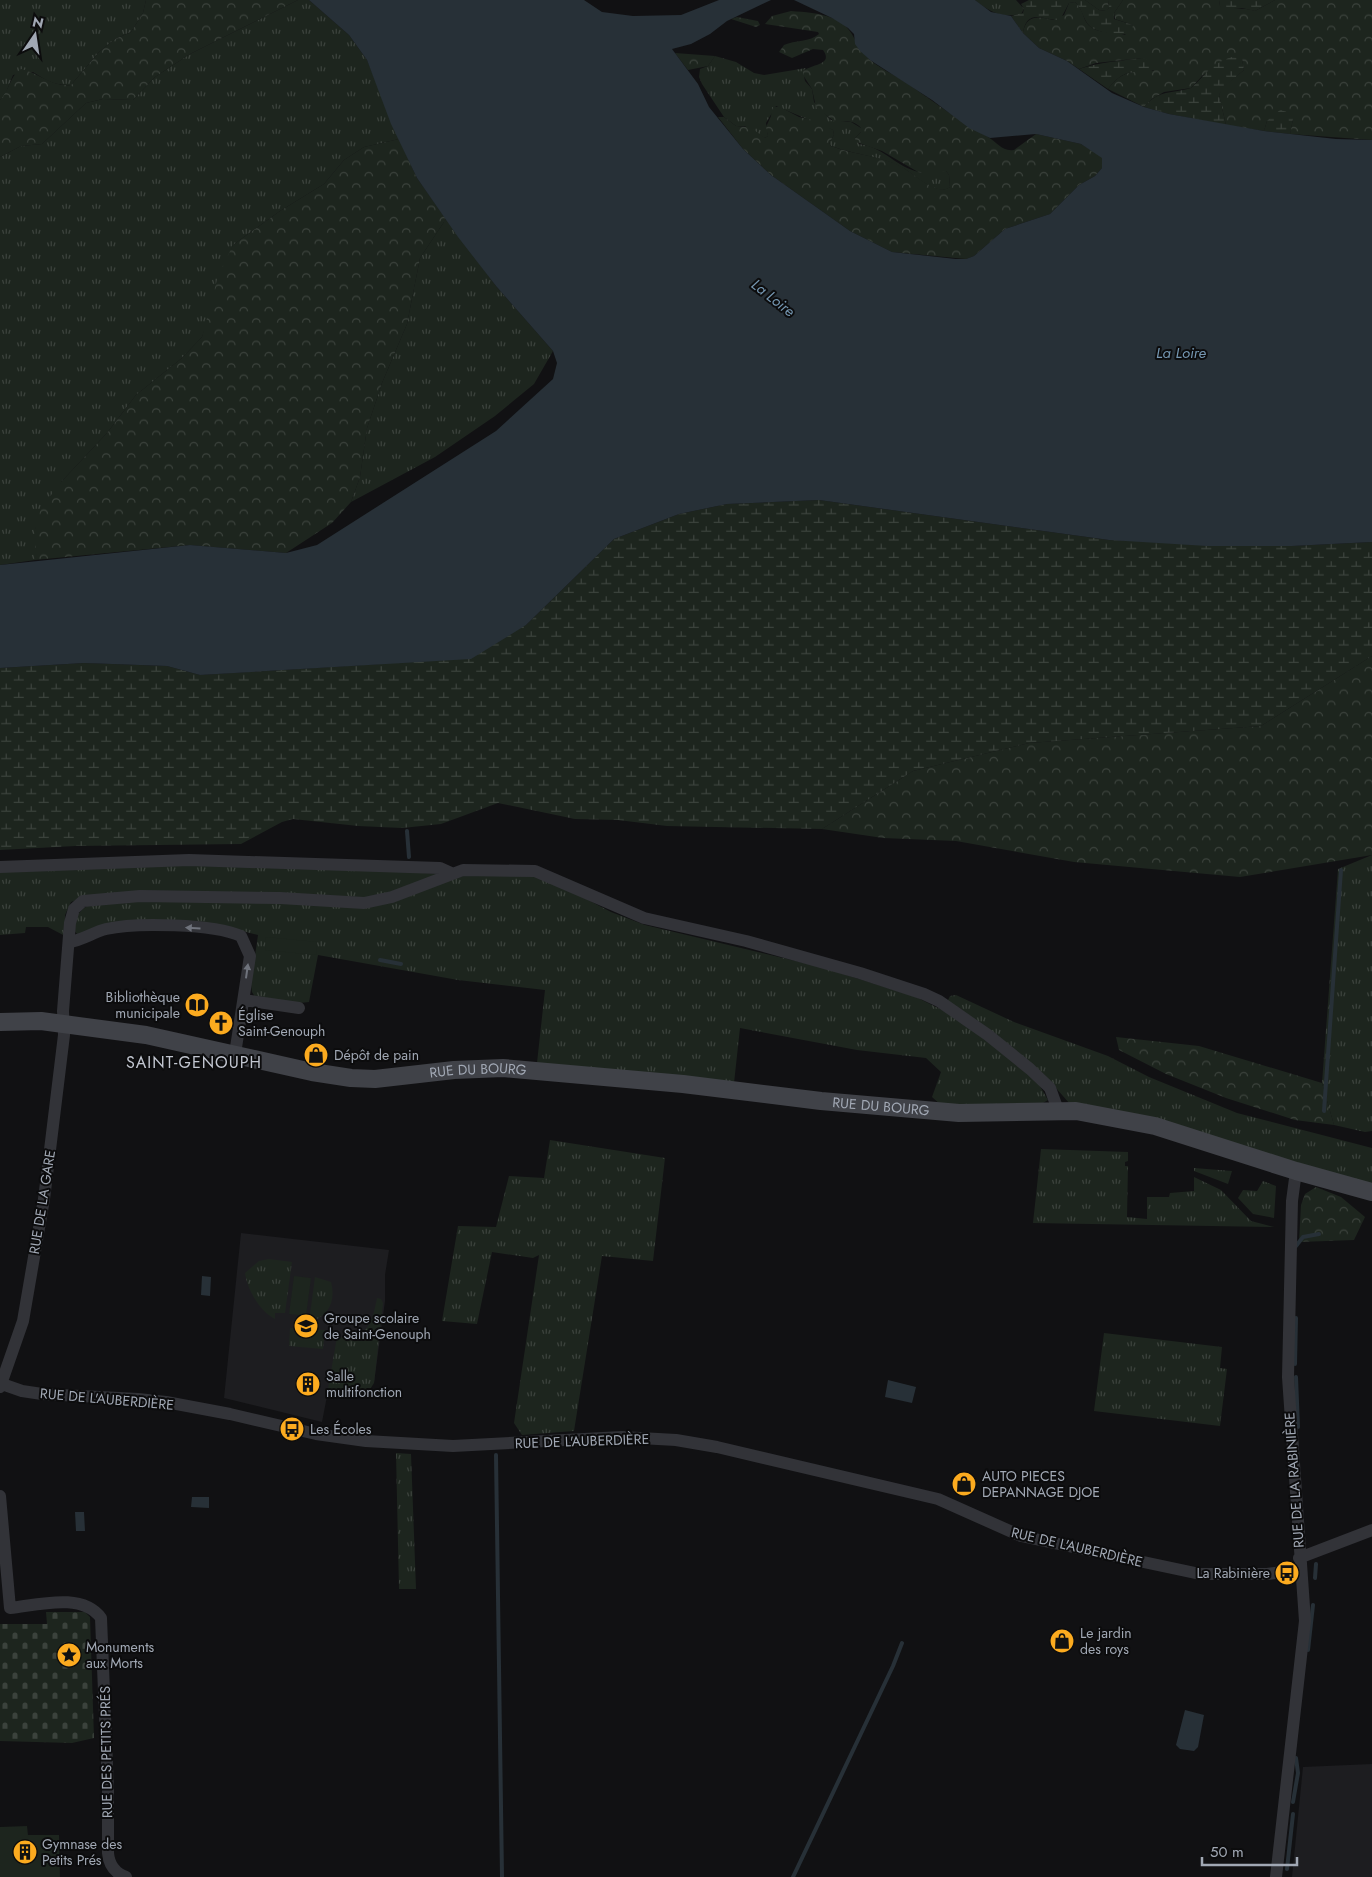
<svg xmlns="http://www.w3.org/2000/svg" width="1372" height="1877" font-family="Jost,sans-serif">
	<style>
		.built { fill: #1d1d20 }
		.grass { fill: url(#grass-tufts) }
		.forest { fill: url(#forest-crowns) }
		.wetland { fill: url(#wetland-marsh) }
		.cemetery { fill: url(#cemetery-stones) }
		.park { fill: #1d251e }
		.water { fill: #273037 }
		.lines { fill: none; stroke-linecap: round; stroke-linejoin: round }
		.stream { stroke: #273037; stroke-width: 4 }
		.street { stroke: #323338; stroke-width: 12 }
		.secondary { stroke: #404248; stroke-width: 18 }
		.oneway { fill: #6f737c }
		.labels { text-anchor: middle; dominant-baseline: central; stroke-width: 4; stroke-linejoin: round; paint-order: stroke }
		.poi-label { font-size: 14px; fill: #a1a8b4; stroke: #0c0c0d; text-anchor: start }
		.street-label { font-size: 14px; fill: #a1a8b4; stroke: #0c0c0d }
		.water-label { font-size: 15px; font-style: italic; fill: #7597b2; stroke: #0c0c0d }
		.quarter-label { font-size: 16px; letter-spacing: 1px; fill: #c2c6d0; stroke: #0c0c0d }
	</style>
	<defs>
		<pattern id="grass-tufts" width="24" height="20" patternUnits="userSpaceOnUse" patternTransform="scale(1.25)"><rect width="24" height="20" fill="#1d251e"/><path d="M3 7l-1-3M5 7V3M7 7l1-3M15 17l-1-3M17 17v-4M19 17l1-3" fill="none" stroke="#3b423c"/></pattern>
		<pattern id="forest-crowns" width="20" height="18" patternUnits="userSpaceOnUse" patternTransform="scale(1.25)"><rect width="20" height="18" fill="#1d251e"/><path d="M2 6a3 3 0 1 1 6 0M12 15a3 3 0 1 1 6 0" fill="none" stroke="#3b423c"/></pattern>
		<pattern id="wetland-marsh" width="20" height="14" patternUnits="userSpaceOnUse" patternTransform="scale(1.25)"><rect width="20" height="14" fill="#1d251e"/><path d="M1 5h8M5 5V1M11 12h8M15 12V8" fill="none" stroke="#3b423c"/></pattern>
		<pattern id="cemetery-stones" width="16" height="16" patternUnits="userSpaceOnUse" patternTransform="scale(1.25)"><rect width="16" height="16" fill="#1d251e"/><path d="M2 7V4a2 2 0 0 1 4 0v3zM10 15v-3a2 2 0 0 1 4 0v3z" fill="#3b423c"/></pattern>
	</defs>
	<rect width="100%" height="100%" fill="#111113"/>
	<path class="built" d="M241,1233L389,1250L385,1275V1301L374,1383L328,1391L322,1422L224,1398Z
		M1372,1764V1877H1292L1303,1767Z"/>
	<path class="grass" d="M0,0H146L143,13L131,32L115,39L99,52L71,85C55,86 46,80 33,72L13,75L5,95L0,100Z
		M298,0H309L349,35L367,60L399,139L364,147L344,160L324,184L280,211L233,245L202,337L182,358L136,395L107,433L62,481L35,529V560L0,565V157L21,146L42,144L86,103L103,99L133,100L155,77L190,54Z
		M975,0H1016L1024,9L1021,14C1001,18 990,12 975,0Z
		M715,56L736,62L754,73L764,75L806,68L803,71L805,81L812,89L814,102L831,120L851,122L861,128V132L855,138L859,144C883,147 893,164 915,171C926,175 935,168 946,171L949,175L950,187C938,197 916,176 905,169C883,156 855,155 831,146L829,143L834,135L833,130L776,106L766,123L768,136L765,138L745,126H736L724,117L702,84L699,77L700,69L708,66Z
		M446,219L496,286L553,351L534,384L495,416L435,457L351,502L360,477L367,428L382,383L407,324L420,258Z
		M1372,855V1131L1365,1132L1334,1125L1322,1083L1338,869Z
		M218,863L443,874L379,898L90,895L71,902L65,915V936L48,927H26L25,933L0,935V869Z
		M473,874L536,875L552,881L611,912L645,925L821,967L916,997L948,1013L1030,1069L1048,1100L1043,1103L941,1105L932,1097L941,1072L926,1058L857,1050L740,1028L734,1083L537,1063L545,990L458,980L318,955L309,1002L300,1003L255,997L252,992L251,984L258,935L218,925L77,934L73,929C76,914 81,908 95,902L270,901L367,906L449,879Z
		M956,995L1014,1022L1108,1056L1149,1077L1237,1113L1372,1148V1186L1070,1104L1048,1079L947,1002L950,996Z
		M550,1140L665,1158L653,1261L602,1256L574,1431L522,1435L514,1423L539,1255L533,1258L492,1252L477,1324L442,1321L458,1226L496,1227L509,1176L544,1178Z
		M1041,1149L1128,1152V1161L1125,1162V1166H1128L1127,1217L1147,1219V1197H1169L1170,1193L1194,1191V1177L1221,1190L1251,1221L1274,1227L1033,1223Z
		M1194,1168L1232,1171L1228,1184L1194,1171Z
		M1263,1181L1276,1186L1274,1218L1253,1214L1238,1198L1243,1190L1257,1191Z
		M269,1259L292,1262L285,1313H275V1319C260,1312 247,1289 245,1273L259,1261Z
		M315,1277L331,1282C336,1301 329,1317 309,1322Z
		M377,1298L381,1299L383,1303L374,1383L365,1397L330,1392L328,1389L337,1337C367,1340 372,1324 377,1298Z
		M290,1328L325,1330L323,1349L289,1346Z
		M1104,1333L1222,1347L1220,1368L1227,1369L1220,1426L1094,1411Z
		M396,1453L411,1454L416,1589H399Z"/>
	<path class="forest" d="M146,0H298L190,54L155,77L133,100L103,99L86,103L42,144L21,146L0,157V100C10,90 9,77 21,69C39,73 52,87 71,85L99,52L115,39L131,32L143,13Z
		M1085,0H1108L1109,8L1106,11L1099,10Z
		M1123,0H1219L1220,6C1232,10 1243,7 1255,11L1275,0H1372V140L1290,134L1293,119L1267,121L1264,131L1226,125L1219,95L1222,88L1244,70L1242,59L1203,75L1191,88L1164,92L1152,99L1144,107L1108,89C1122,71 1131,71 1154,71L1142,58L1096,63L1079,69L1067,61L1039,48L1023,33C1026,15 1038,16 1053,20L1064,15L1069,3L1075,2C1081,8 1082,12 1085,20C1092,35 1111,31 1125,35L1133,25L1115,19L1114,13Z
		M791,11C804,12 820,13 832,18C856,27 852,44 869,59C879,68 893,74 905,82C932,100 958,121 988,137C997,142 1002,152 1014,150L1036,134L1081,144L1102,157V168L1095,176L1079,185L1050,214L1005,229L974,256L966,259L892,252L850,231L771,175L743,149L718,117H724L736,126L750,127L765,138L768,136L766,127L771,116L772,107H780L799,117L817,121L833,130L834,135L829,143L831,146C854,155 880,155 902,167C913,173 938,197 950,187L949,175L946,171L927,174L918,172L882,151L856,142L855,138L861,132V128C854,120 845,121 835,122L816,107L812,89L803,75V71C811,64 834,65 823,50L813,49L792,58L779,52L784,45C795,40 810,42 819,34L818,32L765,24L772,16Z
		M737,17L758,21L760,25L756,27L731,19Z
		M675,53L715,56L708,66L688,70Z
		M399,139L417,178L446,219L420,258L407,324L382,383L367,428L360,477L351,502L332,523L286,553L190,545L35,560V529L41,508L62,481L107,433L136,395L182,358L202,337L218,276L233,245L280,211L324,184L344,160L364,147Z
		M1372,656V855L1240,877L1074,862L956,841L883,838L822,829L913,771L1029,743L1261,726Z
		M1116,1037L1199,1046L1322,1083L1334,1125L1295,1120L1226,1098L1166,1074L1119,1050Z
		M1316,1187L1341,1197L1365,1217L1354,1240L1299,1242L1301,1205L1305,1194Z"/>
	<path class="wetland" d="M1029,0H1085L1099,10L1105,11L1109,8L1108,0H1123L1114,13V19L1133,25L1131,34C1119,35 1094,34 1087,23C1082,15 1082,9 1075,2L1069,3L1060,20C1044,21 1027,7 1023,33L1011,16L1023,13L1024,9L1021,4Z
		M1219,0H1275L1255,11L1242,8L1224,10L1220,6Z
		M1232,57L1242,59L1244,70L1223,88L1219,95L1226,125L1169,114L1144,107C1160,89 1171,94 1191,88C1207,74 1210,64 1232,57Z
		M1142,58L1156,62L1159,67C1142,80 1130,60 1108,89L1079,69C1100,62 1120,61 1142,58Z
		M1280,110L1291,113L1293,119L1290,134L1264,131L1267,121Z
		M819,500L1109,540L1292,546L1372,542V656L1261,726L1029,743L913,771L822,829L667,826L618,820L575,819L498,803L441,824L402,828L358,826L293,819L282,822L241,844L75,846L0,850V668L84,663L167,666L200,675L380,664L526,625L614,539L679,514L727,504Z"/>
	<path class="cemetery" d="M46,1612H85L90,1617L94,1738L72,1743L0,1741V1624H47Z"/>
	<path class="park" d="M266,937L317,942L316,955L265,950Z
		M294,1276L311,1278L306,1316L289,1314Z
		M27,1826L28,1835H59L60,1877H0V1827Z"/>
	<path class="water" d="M309,0H584L602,12L633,16L681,15L719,0H771L727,21L710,34L691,44L672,49L698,84L709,107L743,149L771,175L850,231L892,252L956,259H966L974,256L1005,229L1050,214L1079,185L1095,176L1102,168V158L1081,144L1036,134L990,138L969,128L932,100L870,60L860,51L855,44L854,34L848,28L832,18L794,0H975L991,12L1011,16L1023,33L1039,48L1067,61L1112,93L1144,107L1169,114L1264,131L1336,139L1372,140V542L1292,546H1207L1109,540L819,500L727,504L679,514L614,539L526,625L471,659L200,675L167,666L84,663L0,668V565L190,545L286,553L317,545L496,431L553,379L557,363L553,351L496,286L458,237L417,178L391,124L367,60L349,35Z
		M202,1276L211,1277L210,1296L201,1295Z
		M888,1380L916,1387L912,1403L885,1397Z
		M192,1497H209V1508L191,1507Z
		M75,1512H84L85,1531H76Z
		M1185,1710L1204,1715L1198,1747L1194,1751L1180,1749L1176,1745Z"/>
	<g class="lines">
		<path class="stream" d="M407,831L409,857
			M380,960L401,964
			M1324,1111L1341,870
			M1296,1246L1303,1237L1319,1234
			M1295,1364L1296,1318
			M1296,1377L1298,1427
			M496,1455L502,1877
			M1315,1578L1316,1564
			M1308,1650L1313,1605
			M1293,1802L1298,1773L1296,1758
			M1287,1869L1293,1814
			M793,1877L893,1666L902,1643"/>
		<path class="street" d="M0,867L189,860L440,868L451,873
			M70,942C82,940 94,932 106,929C136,922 214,924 241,936L250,956L235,1054
			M244,1000L299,1008
			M2,1384L22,1391L42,1394L138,1399L166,1402L230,1414L316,1434L366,1441L453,1446L622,1437L676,1440L717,1447L938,1499L1021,1536L1200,1574H1267L1300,1570
			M0,1387L23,1321L44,1199L64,1035L63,1011L70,923L74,909L83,901L140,896L280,898L364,903L392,897L463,870L535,871L644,918L746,941L860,973L924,994L939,1001L988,1035L1030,1069L1050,1088L1058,1110
			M0,1496L10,1608C38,1605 82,1592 101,1618L108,1789V1853C109,1865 115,1873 126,1877
			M1299,1558L1372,1530
			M1276,1877L1305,1621L1288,1377L1292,1201L1296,1171"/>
		<path class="secondary" id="s1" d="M0,1022L41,1021L146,1035L312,1072L351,1078L375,1079L454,1070L503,1068L683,1084L821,1101L959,1113L1076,1111L1155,1126L1296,1171L1372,1192"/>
	</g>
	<defs><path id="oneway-solid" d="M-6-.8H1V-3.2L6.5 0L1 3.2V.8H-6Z" transform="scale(1.25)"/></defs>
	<g class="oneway">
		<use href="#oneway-solid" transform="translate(193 928) rotate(-177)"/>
		<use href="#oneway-solid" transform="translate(247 971) rotate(-82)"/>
	</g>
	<defs>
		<symbol id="library-disc" viewBox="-11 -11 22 22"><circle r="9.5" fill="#fcab1f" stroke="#0c0c0d"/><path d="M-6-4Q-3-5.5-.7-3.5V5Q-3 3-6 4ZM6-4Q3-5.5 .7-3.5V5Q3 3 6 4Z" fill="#111"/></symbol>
		<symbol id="church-disc" viewBox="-11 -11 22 22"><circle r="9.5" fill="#fcab1f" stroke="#0c0c0d"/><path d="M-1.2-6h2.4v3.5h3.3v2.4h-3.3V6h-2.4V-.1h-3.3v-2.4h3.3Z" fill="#111"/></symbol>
		<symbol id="shop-disc" viewBox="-11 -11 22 22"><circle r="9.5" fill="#fcab1f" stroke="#0c0c0d"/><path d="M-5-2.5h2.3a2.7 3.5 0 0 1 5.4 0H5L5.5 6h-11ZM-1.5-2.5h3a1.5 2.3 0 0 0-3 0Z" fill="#111"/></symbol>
		<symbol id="school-disc" viewBox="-11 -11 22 22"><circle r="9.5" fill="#fcab1f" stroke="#0c0c0d"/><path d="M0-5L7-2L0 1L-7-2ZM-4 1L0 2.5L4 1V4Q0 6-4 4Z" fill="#111"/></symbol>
		<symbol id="building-disc" viewBox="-11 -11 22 22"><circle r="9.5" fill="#fcab1f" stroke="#0c0c0d"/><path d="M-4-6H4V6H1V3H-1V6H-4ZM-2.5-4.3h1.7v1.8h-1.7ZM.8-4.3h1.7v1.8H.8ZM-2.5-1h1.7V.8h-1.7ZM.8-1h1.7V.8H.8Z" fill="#111"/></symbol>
		<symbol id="bus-disc" viewBox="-11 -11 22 22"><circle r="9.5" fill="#fcab1f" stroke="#0c0c0d"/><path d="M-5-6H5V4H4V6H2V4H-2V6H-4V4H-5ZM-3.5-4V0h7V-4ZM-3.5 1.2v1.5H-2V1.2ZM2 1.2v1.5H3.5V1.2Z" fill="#111"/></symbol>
		<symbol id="sight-disc" viewBox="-11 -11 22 22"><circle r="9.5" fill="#fcab1f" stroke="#0c0c0d"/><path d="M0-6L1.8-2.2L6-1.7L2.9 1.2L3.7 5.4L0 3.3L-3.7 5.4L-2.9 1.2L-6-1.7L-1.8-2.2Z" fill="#111"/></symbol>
	</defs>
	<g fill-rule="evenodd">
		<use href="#library-disc" x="183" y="991" width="28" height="28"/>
		<use href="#church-disc" x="207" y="1009" width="28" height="28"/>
		<use href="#shop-disc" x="302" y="1041" width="28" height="28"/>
		<use href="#school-disc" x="292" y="1312" width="28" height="28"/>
		<use href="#building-disc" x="294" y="1370" width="28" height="28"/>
		<use href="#bus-disc" x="278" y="1415" width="28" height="28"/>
		<use href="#shop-disc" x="950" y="1470" width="28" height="28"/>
		<use href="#bus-disc" x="1273" y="1559" width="28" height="28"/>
		<use href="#shop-disc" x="1048" y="1627" width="28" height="28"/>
		<use href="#sight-disc" x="55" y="1641" width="28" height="28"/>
		<use href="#building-disc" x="11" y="1838" width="28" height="28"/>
	</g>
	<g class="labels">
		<g class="poi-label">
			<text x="180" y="997" text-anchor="end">Bibliothèque<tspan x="180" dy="16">municipale</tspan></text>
			<text x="238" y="1015">Église<tspan x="238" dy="16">Saint-Genouph</tspan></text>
			<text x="334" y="1055">Dépôt de pain</text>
			<text x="324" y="1318">Groupe scolaire<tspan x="324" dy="16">de Saint-Genouph</tspan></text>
			<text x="326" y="1376">Salle<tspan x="326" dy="16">multifonction</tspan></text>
			<text x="310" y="1429">Les Écoles</text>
			<text x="982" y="1476">AUTO PIECES<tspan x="982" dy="16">DEPANNAGE DJOE</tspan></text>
			<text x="1270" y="1573" text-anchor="end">La Rabinière</text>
			<text x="1080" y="1633">Le jardin<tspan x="1080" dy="16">des roys</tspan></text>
			<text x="86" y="1647">Monuments<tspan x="86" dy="16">aux Morts</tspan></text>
			<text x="42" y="1844">Gymnase des<tspan x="42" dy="16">Petits Prés</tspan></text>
		</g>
		<g class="street-label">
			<text stroke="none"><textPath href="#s1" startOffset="484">RUE DU BOURG</textPath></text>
			<text stroke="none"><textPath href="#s1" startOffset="889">RUE DU BOURG</textPath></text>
			<text transform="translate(42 1202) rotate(-81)">RUE DE LA GARE</text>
			<text transform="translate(107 1399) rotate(5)">RUE DE L'AUBERDIÈRE</text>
			<text transform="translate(582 1441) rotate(-2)">RUE DE L'AUBERDIÈRE</text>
			<text transform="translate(1294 1480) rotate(-94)">RUE DE LA RABINIÈRE</text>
			<text transform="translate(1077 1547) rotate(13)">RUE DE L'AUBERDIÈRE</text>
			<text transform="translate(106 1752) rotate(-91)">RUE DES PETITS PRÉS</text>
		</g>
		<g class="water-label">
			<text transform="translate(773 298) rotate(38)">La Loire</text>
			<text x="1181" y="353">La Loire</text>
		</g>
		<g class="quarter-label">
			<text x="194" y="1062">SAINT-GENOUPH</text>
		</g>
	</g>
	<g transform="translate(35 35) rotate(13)" stroke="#0c0c0d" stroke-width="4" paint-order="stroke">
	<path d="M0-4L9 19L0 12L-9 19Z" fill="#a1a8b4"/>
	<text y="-8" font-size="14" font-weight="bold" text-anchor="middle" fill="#a1a8b4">N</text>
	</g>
	<path d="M1202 1857v8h95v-8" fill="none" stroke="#a1a8b4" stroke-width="2.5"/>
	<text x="1210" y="1857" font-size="15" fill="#a1a8b4" stroke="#0c0c0d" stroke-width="4" paint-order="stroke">50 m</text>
</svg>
